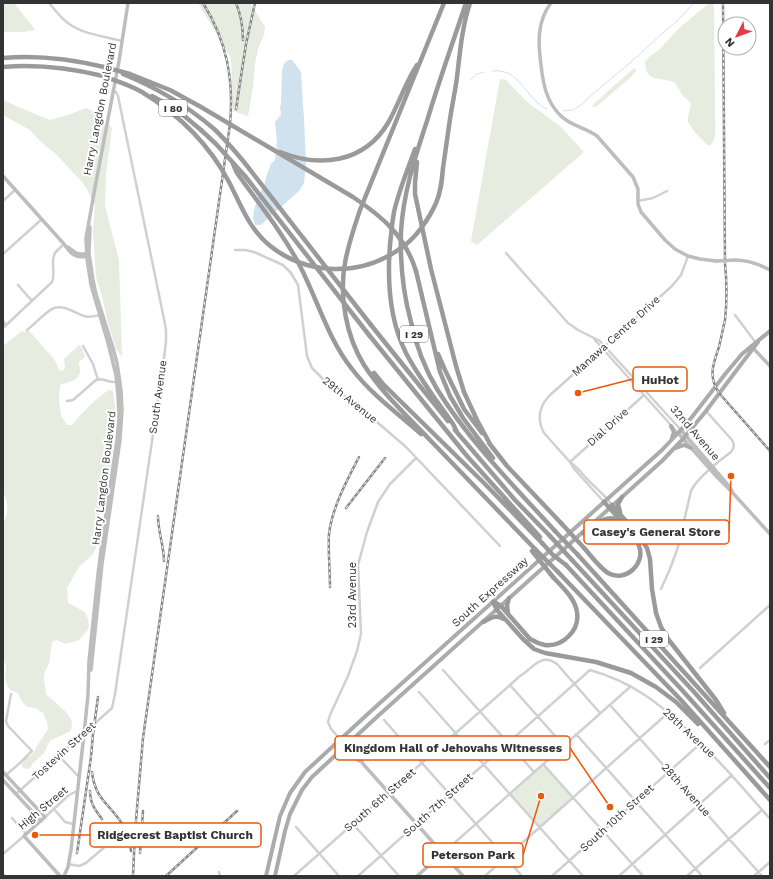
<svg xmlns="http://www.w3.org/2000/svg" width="773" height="879" font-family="'Work Sans',sans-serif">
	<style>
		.green { fill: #e6ecdf }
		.water { fill: #cfe2ee }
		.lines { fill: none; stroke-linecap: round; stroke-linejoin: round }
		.stream { stroke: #cfe2ee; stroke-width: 1 }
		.street { stroke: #d0d0d0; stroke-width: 2.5 }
		.secondary { stroke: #bdbdbd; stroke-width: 3.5 }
		.primary { stroke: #ababab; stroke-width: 4 }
		.highway { stroke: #9a9a9a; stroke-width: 4.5 }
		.rail-casing { stroke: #888; stroke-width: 2.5 }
		.rail { stroke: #fff; stroke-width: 1; stroke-dasharray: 3; stroke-linecap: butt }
		.secondary-bridge { stroke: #bdbdbd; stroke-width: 3.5 }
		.highway-bridge { stroke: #9a9a9a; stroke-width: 4.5 }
		.labels { text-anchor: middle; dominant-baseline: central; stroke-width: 4; stroke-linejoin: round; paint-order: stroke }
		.shield { fill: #fff; stroke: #707070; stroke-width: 1 }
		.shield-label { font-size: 10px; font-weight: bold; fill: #333 }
		.street-label { font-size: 11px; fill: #333; stroke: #fff }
		.leader { fill: none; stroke: #e8590c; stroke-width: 1.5 }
		.callout-dot { fill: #e8590c; stroke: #fff; stroke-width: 1.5 }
		.callout { fill: #fff; stroke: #e8590c; stroke-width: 1.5 }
		.callout-label { font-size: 12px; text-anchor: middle; font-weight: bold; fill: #333 }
	</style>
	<rect width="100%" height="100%" fill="#fff"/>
	<path class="green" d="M3,3H14L33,27L35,30L24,32H3Z
		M198,3H250L265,27L264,35L258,49L255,64L253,86L248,116L233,111L231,58Z
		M709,3H713L714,8L715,113C715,124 718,138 710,146L706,144L693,130L688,122V117L691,106L690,102L683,96L675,83L671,81L654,78L649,75L646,70L645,62L649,57L659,50L678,29Z
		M634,68L636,69V71L632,76L597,106L595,107L592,106L596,102Z
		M500,79L506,80L527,102L560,126L584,152L477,245L471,241Z
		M3,100L30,112L50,120L68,115L86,108L99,114L112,128L106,175L105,206L119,260L122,357L116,349L108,323L102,296L96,277L93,231L95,206L88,191L83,183L55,153L42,143L30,130L3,115Z
		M27,330L30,332L54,359L60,371L64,370L65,368L64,359L79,345L82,348L85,357L79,362C79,365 80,369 80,372C78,382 67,382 60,385L59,401L61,415L67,425H72C82,413 96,398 109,390L113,391L116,415L115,429L111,464L106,485L102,493L101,511L99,522V533L96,548L93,554L79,567L67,588L68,603L85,612L88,619L89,627L86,632L79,640L66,644L56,640L52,642L49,664L45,671L44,680L46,694C52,700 70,713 72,722C72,724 71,728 71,731L51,740L47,746L44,753L33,763L30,768L27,769L22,767V764L26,758L32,755L37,746L48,729L47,722L43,713L35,708L27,707L21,700L18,693L10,690L5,680L6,665L3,658V522C10,515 7,499 3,492V346L22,331L25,332Z
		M543,764L573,798L539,827L509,794Z"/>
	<path class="water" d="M288,60H292L301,72L304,119L306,163L304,183L300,190L261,225H255L253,218L254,210L259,194L264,186L267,174L271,164L275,160L277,142L275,122L281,115L280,108L281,104L282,71L284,64Z"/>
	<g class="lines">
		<path class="stream" d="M492,71C516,68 522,89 537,102C540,105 543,108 547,109
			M470,80L477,74L484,72
			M563,111L573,110L581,105L595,92L630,63L665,31L674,24L694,3"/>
		<path class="street" d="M49,3C56,11 62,20 71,25C83,34 107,37 122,41
			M3,201L15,190
			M638,201L653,198L667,191
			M235,250H245L254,252L283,265L291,273L298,285L307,356L312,368L323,379L377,422L406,447L500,546
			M506,253L568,323L578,330L600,341L681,430
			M3,254L42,219
			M18,285L32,301
			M735,315L756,343
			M3,321L6,325
			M3,328L52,282C56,273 50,262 55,253C57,250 61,247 64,244
			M27,330C35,324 45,312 54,308C65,305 75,313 84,316C90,318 95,316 100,315
			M594,339L602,348L678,433
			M83,346L93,364L98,380
			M67,401L73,400L96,380C101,378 103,380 108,381C111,382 115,382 118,382
			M570,462L644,395
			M570,462C577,467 581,472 586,478C595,487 605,495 612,505
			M604,502L575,470L570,462L544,433C537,420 539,407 549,396L672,286L681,275L688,256
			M661,589L670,569L678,547L691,491C696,479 720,460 731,452C734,448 735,445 732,440L706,411
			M700,668L770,605
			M443,670L534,772
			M510,685L564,746
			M419,692L583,876
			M610,705L762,876
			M384,720L522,876
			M6,721L8,726L32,751L21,762L6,775
			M6,721L11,694
			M576,734L702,876
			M340,739L331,729L328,722L330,715L348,676L357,651L361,634L358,565L367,532L378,502L390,484L416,458
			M765,744L770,740
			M59,756L79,777
			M543,764L643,876
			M16,794L112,708L115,694L163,366L166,341V330L164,319L118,96L116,92L113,91
			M54,809L65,822L73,824
			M45,817L69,795L77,791
			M12,818L26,834
			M353,824L399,876
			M296,827L339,876
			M3,854L24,836
			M442,854L630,687
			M68,864L79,866L86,863L122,832
			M219,872L220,876
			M3,874L5,876
			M294,876L510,685C515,680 521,675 527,671C537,662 544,655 557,664L600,713
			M358,876L590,670C633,682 660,704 692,734C720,761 745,790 770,819
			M485,876L668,713
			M552,876L701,743
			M619,876L732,775
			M687,876L762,810
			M754,876L770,862"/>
		<path class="secondary" d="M551,3C537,21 538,43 541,65C543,83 546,101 560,115C570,126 585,127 597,136L633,177L638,189V204L641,212L665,240L675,249L688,256L700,259L716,261
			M3,176L64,244C71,254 75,259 88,256
			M90,227L89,253L93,280L96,294L113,348L117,363L121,390L122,410L120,440L102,564L91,670
			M68,247C77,254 76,254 87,254
			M735,260C747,260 759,264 770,270
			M752,347L770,366
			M681,430L728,485L732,491
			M678,433L717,477L732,492L770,534
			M341,739C351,744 357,756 364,765L463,876
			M341,739L345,746L359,761
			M3,772L45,817L24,836L60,876
			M3,780L41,821
			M64,876L68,867L71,850L84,734L88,695L89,661L98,574L104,527L117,440L119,418L118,395L116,375L108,343L91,285L87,259L86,238L94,193L119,61L128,3
			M417,876L442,854"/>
		<path class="primary" d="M671,426L674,432L672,438
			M676,448L684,445L691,448
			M591,525L662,461L683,439L706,411L739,367L758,342
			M354,740L353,745L356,754
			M338,754L345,752L352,754
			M266,876L280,816L290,793L305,772L371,711L662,450L678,433L692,417L726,373L742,354L770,331
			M275,876L285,831L290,814L302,790L312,777L379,715L584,531"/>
		<path class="highway" d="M444,3L360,210C354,228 348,245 345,263C339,296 346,336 364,365C382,393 407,416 430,440C465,476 500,513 535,549
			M466,3C453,42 439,81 427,121C415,157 403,194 401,232C400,262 403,293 411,322C416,345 425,369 437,389C469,441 514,486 555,531
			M3,58C37,55 71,59 104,67
			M3,67C37,64 70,68 103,76
			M152,96L176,109L201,130
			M449,126C451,110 455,93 457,77C460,52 462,27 470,3
			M415,149C408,169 399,190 394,212C392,223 391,235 390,245C387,282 389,319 406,353C419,378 437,401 453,424L457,432
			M280,152C320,168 364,163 388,123C399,104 405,83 417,65
			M417,162L415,183V194L431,269L456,366L464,392L477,420L490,444
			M233,164L237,173C259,204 283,233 300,266C318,301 328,339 352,369C371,394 397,413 421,434
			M416,271L440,372L450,396L463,418L493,458
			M371,325L448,421
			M369,335L467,456L540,537
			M438,354L445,370L464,409L482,433
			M374,373L383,384L485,484L542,543
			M455,430L515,500L550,536
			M489,443L507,466L561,523
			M612,505L639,536L647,548L650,559L652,589L656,613L661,627L668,639L716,700L724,713
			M620,512L618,504L622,497
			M583,533C594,525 607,513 620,521
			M585,549C591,556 600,568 608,573C625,583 646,564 639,546C638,541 634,537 630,533C622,523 614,512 604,502
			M578,555L770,767
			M572,560L695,693L770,778
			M566,565L682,690L770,788
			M558,572L681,700L770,800
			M493,602L497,610L523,639L534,649L545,653L596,662L631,673L656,687L676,702L698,724
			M494,602L501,606L530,639C535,642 540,644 545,645C563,647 580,630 577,612C575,598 562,587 553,577
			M508,613L507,605L509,598
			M483,622C491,618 496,614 504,619"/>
		<defs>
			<path id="rail" d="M236,3C241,15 243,27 243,40
				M723,3L725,264C727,283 727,301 725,320C723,329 721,338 719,347C713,365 708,376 719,393L770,451
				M236,109L246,44L255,3
				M346,508L385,458
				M158,516C158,532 164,546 164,561
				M330,587C330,570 328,550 329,534C332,508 347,480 359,457
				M92,772C95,801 112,805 124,827C128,834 130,843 131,851
				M90,791C90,803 95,810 102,819
				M77,853L91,757L93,734L98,697
				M140,853L143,811
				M133,876L135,832L143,738L230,124C234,80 227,41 203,3
				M166,876L237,811"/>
		</defs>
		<use href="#rail" class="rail-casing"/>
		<use href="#rail" class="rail"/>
		<path class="secondary-bridge" d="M716,261L735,260"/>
		<path class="highway-bridge" d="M104,67L130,74L170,90L201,107L353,197C383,217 405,236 416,271
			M123,74C155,87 186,105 213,128C224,138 234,150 244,162L371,325
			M103,76C116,81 130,85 142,92C178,114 209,144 229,182C241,205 248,227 269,245C307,276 361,277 401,248C415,239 429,219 436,203C441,192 442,180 443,168C445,154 447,140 449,126
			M201,130L216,144L245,176L369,335
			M561,523L585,549
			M555,531L578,555
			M550,536L572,560
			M542,543L553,555L566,565
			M535,549L558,572
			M532,551L553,577"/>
	</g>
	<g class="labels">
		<g class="shield">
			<rect x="159" y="100" width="28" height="16" rx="3"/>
			<rect x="400" y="326" width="28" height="16" rx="3"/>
			<rect x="640" y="631" width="28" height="16" rx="3"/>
		</g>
		<g class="shield-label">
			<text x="173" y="108">I 80</text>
			<text x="414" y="334">I 29</text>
			<text x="654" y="639">I 29</text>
		</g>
		<g class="street-label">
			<text transform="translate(100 109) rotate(-79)">Harry Langdon Boulevard</text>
			<text transform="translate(616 336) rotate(-42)">Manawa Centre Drive</text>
			<text transform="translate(158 397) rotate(-82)">South Avenue</text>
			<text transform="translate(350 400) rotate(39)">29th Avenue</text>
			<text transform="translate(608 427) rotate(-42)">Dial Drive</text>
			<text transform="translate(695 433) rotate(49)">32nd Avenue</text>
			<text transform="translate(104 478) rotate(-83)">Harry Langdon Boulevard</text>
			<text transform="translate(490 592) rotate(-42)">South Expressway</text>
			<text transform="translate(352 595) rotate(-90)">23rd Avenue</text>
			<text transform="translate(689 733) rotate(43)">29th Avenue</text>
			<text transform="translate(64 751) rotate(-42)">Tostevin Street</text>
			<text transform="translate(686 790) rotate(48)">28th Avenue</text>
			<text transform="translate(380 800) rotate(-41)">South 6th Street</text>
			<text transform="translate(438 805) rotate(-42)">South 7th Street</text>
			<text transform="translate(43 808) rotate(-40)">High Street</text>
			<text transform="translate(617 818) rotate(-42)">South 10th Street</text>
		</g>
	</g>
	<path class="leader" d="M578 393L633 379M731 476L729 532M610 807L570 748M35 835L90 835M541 796L523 855"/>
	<g class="callout-dot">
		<circle cx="578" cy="393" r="4"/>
		<circle cx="731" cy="476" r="4"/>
		<circle cx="610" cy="807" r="4"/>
		<circle cx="35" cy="835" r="4"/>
		<circle cx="541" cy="796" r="4"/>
	</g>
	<g class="callout">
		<rect x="633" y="367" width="54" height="24" rx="4"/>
		<rect x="584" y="520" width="145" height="24" rx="4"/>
		<rect x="335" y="736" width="235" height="24" rx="4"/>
		<rect x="90" y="823" width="171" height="24" rx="4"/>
		<rect x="423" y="843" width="100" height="24" rx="4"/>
	</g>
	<g class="callout-label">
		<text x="660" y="384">HuHot</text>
		<text x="656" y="536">Casey's General Store</text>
		<text x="453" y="752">Kingdom Hall of Jehovahs Witnesses</text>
		<text x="175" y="839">Ridgecrest Baptist Church</text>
		<text x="473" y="859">Peterson Park</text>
	</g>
	<rect width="773" height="879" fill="none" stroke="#333333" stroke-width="8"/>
	<g transform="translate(737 36) rotate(228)"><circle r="19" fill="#ffffff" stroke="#adadad"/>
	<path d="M0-3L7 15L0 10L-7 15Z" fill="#e63946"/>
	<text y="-6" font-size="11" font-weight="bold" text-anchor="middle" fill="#333333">N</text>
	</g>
</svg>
